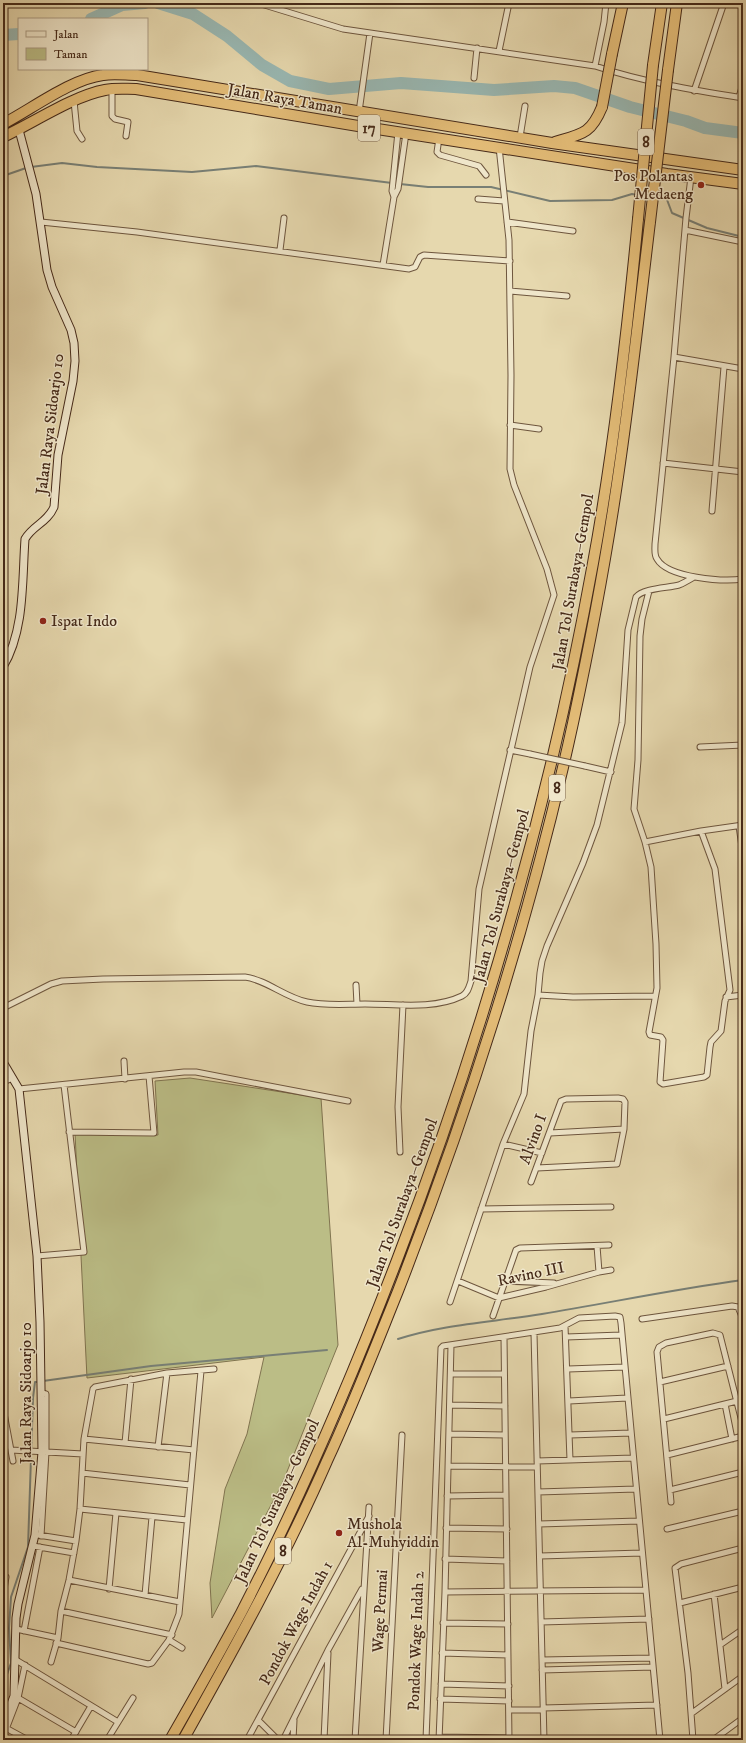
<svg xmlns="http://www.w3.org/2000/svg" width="746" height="1743" font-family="'IM FELL DW Pica',serif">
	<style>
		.green { fill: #bbbd86; stroke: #807450 }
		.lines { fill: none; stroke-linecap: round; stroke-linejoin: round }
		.stream { stroke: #787f75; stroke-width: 2 }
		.river { stroke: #99b8b3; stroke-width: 12 }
		.street-casing { stroke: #6e563e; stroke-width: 7 }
		.secondary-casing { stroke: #462a19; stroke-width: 9 }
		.highway-casing { stroke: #462a19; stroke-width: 12 }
		.street { stroke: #efe6ca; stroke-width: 5 }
		.secondary { stroke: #efe6ca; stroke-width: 7 }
		.highway { stroke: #e3bc77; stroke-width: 10 }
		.street-bridge-casing { stroke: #6e563e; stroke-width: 7; stroke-linecap: butt }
		.highway-bridge-casing { stroke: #462a19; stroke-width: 12; stroke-linecap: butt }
		.street-bridge { stroke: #efe6ca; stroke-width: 5 }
		.highway-bridge { stroke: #e3bc77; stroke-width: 10 }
		.poi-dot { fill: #8f2418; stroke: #efe6ca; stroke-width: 1.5 }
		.labels { text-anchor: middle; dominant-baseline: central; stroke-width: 3; stroke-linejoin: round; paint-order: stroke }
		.shield { fill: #efe6ca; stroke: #79624e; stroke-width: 1 }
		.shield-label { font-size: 15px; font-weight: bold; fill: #462a19 }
		.street-label { font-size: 16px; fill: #462a19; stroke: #efe6ca }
		.poi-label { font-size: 16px; fill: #462a19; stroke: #efe6ca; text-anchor: start }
	</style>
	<rect width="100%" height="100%" fill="#e6d8ae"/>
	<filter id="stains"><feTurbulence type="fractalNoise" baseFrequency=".005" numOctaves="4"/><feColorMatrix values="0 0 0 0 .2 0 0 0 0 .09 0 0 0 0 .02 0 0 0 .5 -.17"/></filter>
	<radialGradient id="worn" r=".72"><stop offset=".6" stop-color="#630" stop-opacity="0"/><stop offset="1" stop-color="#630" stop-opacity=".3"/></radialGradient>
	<path class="green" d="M190,1078L321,1098L338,1345L282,1484L212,1618L210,1583L225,1489L247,1434L264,1357L87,1378L75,1133L158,1135L155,1081Z"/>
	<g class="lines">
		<path class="stream" d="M31,167L62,163L97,167L192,172L256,166L392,183
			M3,176L26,168
			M400,184L428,187H491L550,201L612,200L632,194L637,195
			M656,196L666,197L672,213L707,228L743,237
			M398,1339C444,1324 494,1322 542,1314C609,1303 675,1289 743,1280
			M43,1381L151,1366L327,1350
			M3,1686L11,1663L9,1628L11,1597L28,1547L33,1398L35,1382H39"/>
		<path class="river" d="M158,3L193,14L227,36L262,65L290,81L329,89L401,83L494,90L554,86L575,88L630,107L686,121L705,128L743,133
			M91,19L122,5L145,3
			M3,35L19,34"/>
		<defs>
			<path id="street" d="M258,3L343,29L595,66C643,82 693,90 743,98
				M499,51L509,3
				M595,66L604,22L606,3
				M474,78L477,48
				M112,89V116L115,119L128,122L126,136
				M694,91L724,3
				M739,97L743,84
				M74,101L77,131L82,139
				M359,112L370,33
				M520,137L525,106
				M439,138L437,152L440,155L479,166L486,175
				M691,177L686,218L674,357L655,544C655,549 654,555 657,559C668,578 723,582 743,579
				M394,197L398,189L406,133
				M478,199L504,201
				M41,222L137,232L409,269L415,267L420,257L424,255L510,261
				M507,222L573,231
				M685,230L743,242
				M280,250L284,218
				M383,265L394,197L392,191L398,132
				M510,291L567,296
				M674,357L743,369
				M510,425L539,429
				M663,463L743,472
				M712,511L724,367
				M649,591L642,619L640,636L638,760L634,809L645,842L651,867L656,944L657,988L649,1032L650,1035L661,1037L663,1040L660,1082L663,1084L704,1077L707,1075L710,1047L711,1042L721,1031L725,1001L730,990L715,869L701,831
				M700,747L743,745
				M510,750L530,754
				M585,766L611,772
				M739,826L743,854
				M645,842L701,831L743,825
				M356,985L357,1004
				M538,995L573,997L654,996
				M726,997L743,995
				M3,1008L51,984L62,981L103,979L245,977C267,980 284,997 307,1002C325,1006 346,1004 365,1004C396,1004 433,1010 462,996C468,993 469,987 471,981L479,889L530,667L554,595L547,569L514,485L510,469L511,375L509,240L499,147
				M124,1061L125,1079
				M3,1082L13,1078
				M19,1089L184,1072H196L348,1101
				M69,1132L154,1133L149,1076
				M550,1133L624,1129
				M503,1144L542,1153
				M400,1152L398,1107L403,1005
				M531,1182L561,1101L566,1099L618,1098L623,1099L625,1102L624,1129L617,1164L537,1168
				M481,1209L611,1207
				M597,1246L599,1272
				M37,1256L84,1252L64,1085
				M458,1281L499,1298L546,1287L599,1272L611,1270
				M505,1281L554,1283
				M450,1302L503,1144L524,1094L531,1031L538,995L540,973L542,961L547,946L583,863L597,825L622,723L628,630L636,597C643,588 668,588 679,585C684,583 689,580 694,577
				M493,1316L516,1250L520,1248L609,1245
				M642,1319L732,1306L738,1307L743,1319
				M565,1326L570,1460
				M534,1333L544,1740
				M504,1337L509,1740
				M566,1337L621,1335
				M568,1369L625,1367
				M451,1374H504
				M660,1382L728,1366
				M569,1401L627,1398
				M725,1404L732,1439
				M450,1405L505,1406
				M3,1408L13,1461
				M664,1419L737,1401
				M449,1434L505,1435
				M570,1435L631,1433
				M84,1439L194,1450
				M125,1443L131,1379
				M158,1447L167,1373
				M11,1450L83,1454
				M667,1455L743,1436
				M537,1461L633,1458
				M448,1466L537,1467
				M82,1473L190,1485
				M670,1490L743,1472
				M538,1492L636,1489
				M447,1496L506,1495
				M671,1502L657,1352L659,1347L666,1343L713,1333L720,1335L743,1426
				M80,1509L187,1520
				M539,1524L639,1521
				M446,1528L507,1529
				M667,1529L743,1511
				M38,1535L76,1541
				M41,1536L46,1452V1394L42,1393
				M33,1546L74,1553
				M540,1556L642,1553
				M445,1559L507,1561
				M69,1580L180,1602
				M109,1589L116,1513
				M445,1592L646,1590
				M714,1594L725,1689
				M145,1595L152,1517
				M3,1596L6,1577
				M680,1603L743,1587
				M61,1611L172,1635
				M541,1622L649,1619
				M443,1623L508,1624
				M16,1629L58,1638
				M24,1631L40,1547
				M169,1640L182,1648
				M56,1643L148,1664L152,1663L169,1640L179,1614L201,1371
				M720,1645L743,1629
				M442,1653L508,1655
				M16,1660L118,1722
				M542,1660L652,1658
				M51,1662L58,1638L61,1611L69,1580L76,1541L80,1509L84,1439L93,1389L95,1387L167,1373L214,1369
				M542,1670L653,1667
				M441,1684L509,1686
				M18,1698L76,1732
				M440,1699L509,1701
				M543,1708L657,1705
				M509,1710H543
				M692,1713L743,1676
				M258,1720L278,1740
				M4,1727L28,1740
				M3,1737L18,1698L25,1665
				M439,1737L509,1738
				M71,1740L91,1706
				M107,1740L133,1698
				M247,1740L369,1516
				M283,1740L328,1650L362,1589
				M293,1740L294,1720
				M324,1740L328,1653
				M355,1740L369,1507
				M386,1740L402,1435
				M426,1740L441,1348L443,1346L560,1328L579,1318L615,1316L620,1317L621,1323L660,1740
				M439,1740L445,1592L451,1345
				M693,1740L688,1673L675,1568L681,1564L743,1548
				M713,1740L743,1718"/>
			<path id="secondary" d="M3,667C25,630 22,581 25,539C33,525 47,523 54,507L58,455L73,381L75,361L74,343L71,330L52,287L47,270L36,194L19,130
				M3,1062L19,1089L37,1256L40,1322L42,1452L35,1535L18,1604L16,1618L14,1696L3,1725"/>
			<path id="highway" d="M612,54L623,3
				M653,65L662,3
				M668,70L677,3
				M3,124C32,109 71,79 103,75C114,73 126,75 137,75L552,143L743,170
				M3,137C33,123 73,96 105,90C115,88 125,89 136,89L358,126L667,174L743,184
				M555,142C582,134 591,134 602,107
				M170,1740C194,1698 218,1656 241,1613C300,1499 351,1380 397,1260C484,1034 550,801 593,563C614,449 627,334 638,219
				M183,1740C234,1649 285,1557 327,1461C353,1405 375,1348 398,1291C470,1106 531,917 573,723C591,639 607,554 619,470C631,387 640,305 650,222"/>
		</defs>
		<use href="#street" class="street-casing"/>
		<use href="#secondary" class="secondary-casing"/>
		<use href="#highway" class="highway-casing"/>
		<use href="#street" class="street"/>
		<use href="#secondary" class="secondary"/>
		<use href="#highway" class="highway"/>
		<defs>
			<path id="street-bridge" d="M530,754L585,766"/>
			<path id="highway-bridge" d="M602,107L612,54
				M638,219L653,65
				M650,222L668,70"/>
		</defs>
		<use href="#street-bridge" class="street-bridge-casing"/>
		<use href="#highway-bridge" class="highway-bridge-casing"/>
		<use href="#street-bridge" class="street-bridge"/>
		<use href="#highway-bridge" class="highway-bridge"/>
	</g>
	<g class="poi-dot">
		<circle cx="701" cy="185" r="4"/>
		<circle cx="43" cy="621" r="4"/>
		<circle cx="339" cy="1533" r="4"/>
	</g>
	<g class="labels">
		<g class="shield">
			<rect x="358" y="115" width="22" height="26" rx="3"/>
			<rect x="638" y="129" width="16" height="26" rx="3"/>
			<rect x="549" y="775" width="16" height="26" rx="3"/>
			<rect x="275" y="1538" width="16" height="26" rx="3"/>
		</g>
		<g class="shield-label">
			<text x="369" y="128">17</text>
			<text x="646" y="142">8</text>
			<text x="557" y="788">8</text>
			<text x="283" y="1551">8</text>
		</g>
		<g class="street-label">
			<text transform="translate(285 99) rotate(10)">Jalan Raya Taman</text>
			<text transform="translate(50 424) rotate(-83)">Jalan Raya Sidoarjo 10</text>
			<text transform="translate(573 582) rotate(-80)">Jalan Tol Surabaya–Gempol</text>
			<text transform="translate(501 896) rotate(-75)">Jalan Tol Surabaya–Gempol</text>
			<text transform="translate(533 1139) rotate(-70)">Alvino I</text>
			<text transform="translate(402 1203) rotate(-70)">Jalan Tol Surabaya–Gempol</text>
			<text transform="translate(531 1274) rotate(-12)">Ravino III</text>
			<text transform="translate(26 1393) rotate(-90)">Jalan Raya Sidoarjo 10</text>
			<text transform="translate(277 1501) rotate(-65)">Jalan Tol Surabaya–Gempol</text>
			<text transform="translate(380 1611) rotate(-87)">Wage Permai</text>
			<text transform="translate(296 1623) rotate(-62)">Pondok Wage Indah 1</text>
			<text transform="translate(416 1641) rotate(-88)">Pondok Wage Indah 2</text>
		</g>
		<g class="poi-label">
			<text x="693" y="176" text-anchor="end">Pos Polantas<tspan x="693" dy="18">Medaeng</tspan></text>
			<text x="51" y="621">Ispat Indo</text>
			<text x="347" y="1524">Mushola<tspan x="347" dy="18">Al-Muhyiddin</tspan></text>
		</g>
	</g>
	<rect width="746" height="1743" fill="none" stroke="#e6d8ae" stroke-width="16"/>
	<rect x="4" y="4" width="738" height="1735" fill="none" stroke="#462a19" stroke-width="2"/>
	<rect x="8" y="8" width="730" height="1727" fill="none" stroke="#462a19"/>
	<rect x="18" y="18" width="130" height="52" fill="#efe6ca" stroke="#ab9b83"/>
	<rect x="26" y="31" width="20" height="6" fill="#efe6ca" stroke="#ab9b83"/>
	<text x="54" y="38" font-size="12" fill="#462a19">Jalan</text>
	<rect x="26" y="48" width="20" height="12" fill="#bbbd86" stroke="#ab9b83"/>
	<text x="54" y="58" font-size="12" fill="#462a19">Taman</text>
	<rect width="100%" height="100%" filter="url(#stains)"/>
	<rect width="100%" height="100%" fill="url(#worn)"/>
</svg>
